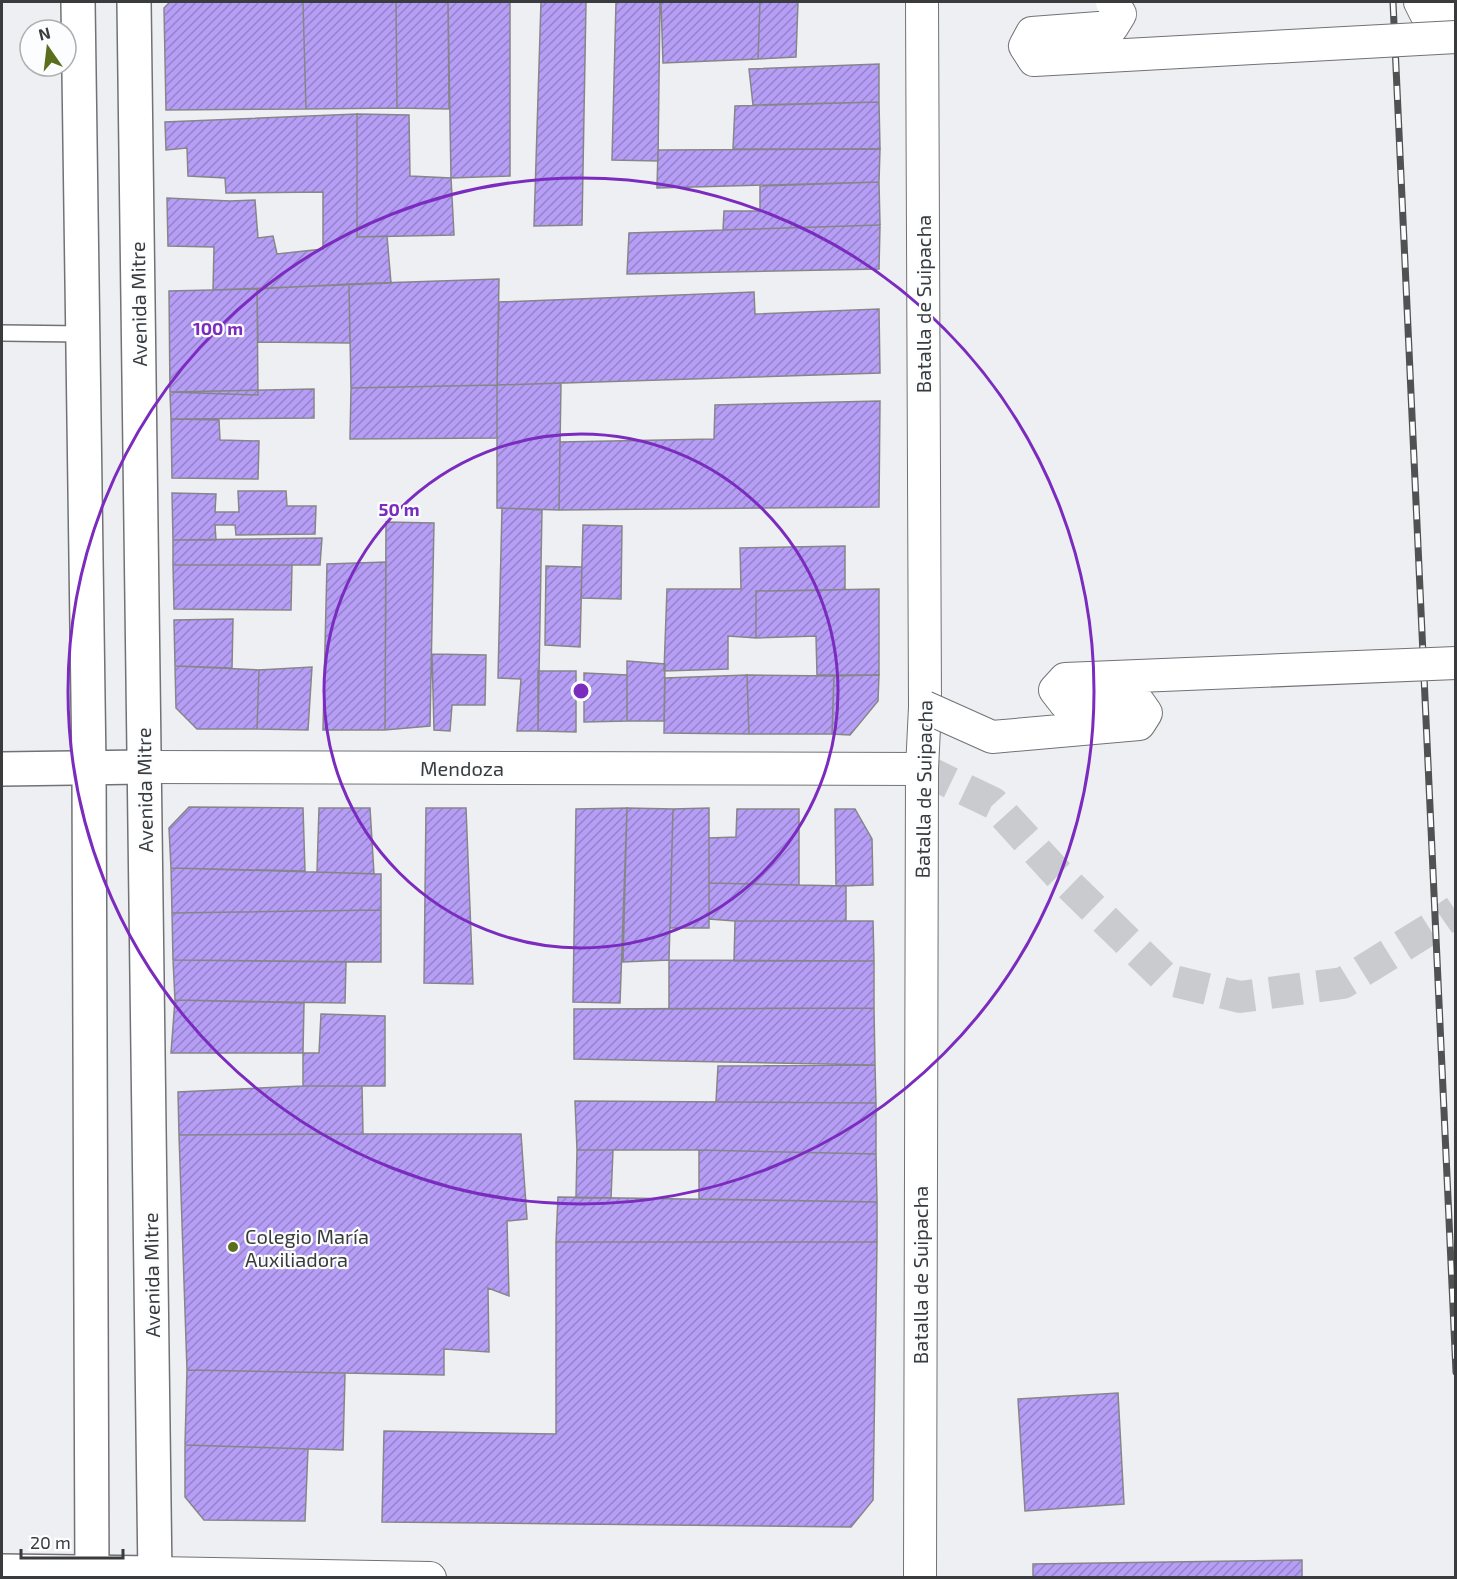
<svg xmlns="http://www.w3.org/2000/svg" width="1457" height="1579" font-family="'Exo 2',sans-serif">
	<style>
		.building { fill: url(#building-hatch); stroke: #868689; stroke-width: 1.5 }
		.lines { fill: none; stroke-linecap: round; stroke-linejoin: round }
		.street-tunnel { stroke: #cacbce; stroke-width: 32; stroke-dasharray: 32 16; stroke-linecap: butt }
		.lane-casing { stroke: #717275; stroke-width: 18 }
		.street-casing { stroke: #717275; stroke-width: 34 }
		.secondary-casing { stroke: #717275; stroke-width: 36 }
		.primary-casing { stroke: #717275; stroke-width: 36 }
		.lane { stroke: #fff; stroke-width: 15 }
		.street { stroke: #fff; stroke-width: 32 }
		.secondary { stroke: #fff; stroke-width: 33 }
		.primary { stroke: #fff; stroke-width: 33 }
		.rail-casing { stroke: #505152; stroke-width: 7 }
		.rail { stroke: #fbfdff; stroke-width: 4.5; stroke-dasharray: 14; stroke-linecap: butt }
		.street-bridge-casing { stroke: #717275; stroke-width: 34; stroke-linecap: butt }
		.street-bridge { stroke: #fff; stroke-width: 32 }
		.ring { fill: none; stroke: #7b2cbf; stroke-width: 3 }
		.poi-dot { fill: #5b6e1c; stroke: #fbfdff; stroke-width: 2 }
		.labels { text-anchor: middle; dominant-baseline: central; stroke-width: 4.5; stroke-linejoin: round; paint-order: stroke }
		.street-label { font-size: 20px; fill: #3a3b3c; stroke: #fbfdff }
		.poi-label { font-size: 20px; fill: #3a3b3c; stroke: #fbfdff; text-anchor: start }
		.centre { fill: #7b2cbf; stroke: #fbfdff; stroke-width: 3 }
		.ring-label { font-size: 18px; text-anchor: middle; font-weight: bold; fill: #7b2cbf; stroke: #fbfdff; stroke-width: 4.5; stroke-linejoin: round; paint-order: stroke }
	</style>
	<defs>
		<pattern id="building-hatch" width="6" height="6" patternUnits="userSpaceOnUse" patternTransform="scale(1.5)"><rect width="6" height="6" fill="#b69ef6"/><path d="M-1 1l2-2M0 6l6-6M5 7l2-2" fill="none" stroke="#9582c8"/></pattern>
	</defs>
	<rect width="100%" height="100%" fill="#eeeff2"/>
	<path class="building" d="M170,2H303L306,109L166,110L164,8Z
		M303,2H396L397,108L306,109Z
		M396,2H448L449,109L397,108Z
		M448,2H510V176L451,178Z
		M541,2H586L582,225L534,226Z
		M616,2H660L658,161L612,160Z
		M661,2H760L758,59L663,63Z
		M760,2H798L796,57L758,59Z
		M879,64V102L753,105L749,69Z
		M879,102L880,149H733L735,106Z
		M357,114L409,115L410,176L451,178L454,235L357,237Z
		M357,114V237L387,236L391,283L213,290L214,247L168,246L167,198L230,201L255,200L258,238L273,236L277,254L323,249V192L226,193L225,178L188,176L187,148L166,150L165,122Z
		M880,149L879,182L657,188L658,150Z
		M879,182L880,225L723,230L724,211H760V186Z
		M880,225L879,269L627,274L629,233Z
		M499,279L497,385L351,388L349,284Z
		M349,284L350,343L258,342L257,289Z
		M257,289L258,395L170,392L169,291Z
		M754,292L755,314L879,309L880,373L497,385L499,302Z
		M561,383L559,510L497,508V385Z
		M497,385V438L350,439L351,388Z
		M314,389V418L171,419L170,392Z
		M880,401L879,507L559,510L560,442L714,439L715,405Z
		M171,419L219,420L220,440L259,441L258,479L172,478Z
		M238,491H286L287,506H316L315,534L236,535L235,525H215L216,540H173L172,493L216,494L215,512H239Z
		M502,508L542,510L538,731H517L521,679L498,678Z
		M386,522L434,523L430,726L385,730Z
		M583,525L622,526L621,599L581,598Z
		M322,538L320,565H173V540Z
		M845,546V590L756,591V638L728,636V669L664,671L667,589H741L740,548Z
		M386,562L385,730H323L327,564Z
		M173,565H292L291,610L174,609Z
		M546,566L582,567L580,647L545,645Z
		M879,589V675H817L816,636L756,638V591Z
		M233,619L232,668L175,666L174,620Z
		M432,654L486,655L485,705H452L450,731L434,730Z
		M627,661L665,664L664,721H627Z
		M175,666L259,670L257,729H197L176,708Z
		M312,667L308,730L257,729L259,670Z
		M538,671H576V732L538,731Z
		M584,673L627,675V721L584,722Z
		M747,675L834,676L832,734H749Z
		M747,675L749,734L664,733L665,678Z
		M879,675L878,701L850,735L832,734L834,676Z
		M189,807L303,808L305,871L171,868L169,828Z
		M319,808H370L374,874L317,872Z
		M426,808H466L473,984L424,983Z
		M627,808L673,809L669,960L623,962Z
		M627,808L620,1003L573,1002L576,809Z
		M709,808V928H670L673,809Z
		M737,809H799V885L709,883V838L736,837Z
		M835,809H855L872,839L873,885L836,886Z
		M171,868L381,874V910L172,913Z
		M709,883L846,886V921H735L709,919Z
		M381,910V962L173,960L172,913Z
		M735,921H873L874,961H734Z
		M173,960L346,962L345,1003L175,1000Z
		M669,960L874,961V1008L669,1009Z
		M175,1000L304,1003L303,1053H171Z
		M874,1008L875,1065L574,1059V1009Z
		M321,1014L385,1016V1086H303V1053H319Z
		M875,1065L876,1103L716,1102L718,1066Z
		M303,1086H362L363,1134L179,1135L178,1092Z
		M575,1101L876,1103V1154L699,1150H577Z
		M363,1134H521L527,1219L507,1221L509,1296L488,1288L489,1352L444,1349V1375L187,1370L179,1135Z
		M577,1150H613L611,1198H576Z
		M699,1150L876,1154L877,1202L699,1199Z
		M558,1197L877,1202V1242H556Z
		M556,1242H877L873,1500L851,1527L382,1522L384,1431L556,1434Z
		M187,1370L345,1373L343,1450L185,1445Z
		M1118,1393L1124,1504L1025,1511L1018,1399Z
		M185,1445L308,1449L305,1521L204,1520L185,1497Z
		M1302,1560V1578H1033V1564Z"/>
	<g class="lines">
		<path class="street-tunnel" d="M922,769L993,803L1057,873L1166,979L1240,997L1343,983L1433,927L1456,911"/>
		<defs>
			<path id="lane" d="M2,333L83,334"/>
			<path id="street" d="M1420,2L1426,14L1456,13
				M144,767L922,769
				M155,1573L430,1578
				M920,1578L922,769L925,707L922,2"/>
			<path id="secondary" d="M2,769L144,767
				M2,1571L155,1573"/>
			<path id="primary" d="M78,2L89,767L92,1578
				M134,2L155,1578"/>
		</defs>
		<use href="#lane" class="lane-casing"/>
		<use href="#street" class="street-casing"/>
		<use href="#secondary" class="secondary-casing"/>
		<use href="#primary" class="primary-casing"/>
		<use href="#lane" class="lane"/>
		<use href="#street" class="street"/>
		<use href="#secondary" class="secondary"/>
		<use href="#primary" class="primary"/>
		<defs>
			<path id="rail" d="M1393,2L1456,1372"/>
		</defs>
		<use href="#rail" class="rail-casing"/>
		<use href="#rail" class="rail"/>
		<defs>
			<path id="street-bridge" d="M1112,2L1120,14L1112,27L1032,33L1025,46L1034,60L1456,37
				M925,707L992,737L1139,724L1146,713L1139,703H1065L1055,690L1065,679L1456,663"/>
		</defs>
		<use href="#street-bridge" class="street-bridge-casing"/>
		<use href="#street-bridge" class="street-bridge"/>
	</g>
	<g class="ring">
		<circle cx="581" cy="691" r="257"/>
		<circle cx="581" cy="691" r="513"/>
	</g>
	<circle class="poi-dot" cx="233" cy="1247" r="6"/>
	<g class="labels">
		<g class="street-label">
			<text transform="translate(138 304) rotate(-91)">Avenida Mitre</text>
			<text transform="translate(923 304) rotate(-90)">Batalla de Suipacha</text>
			<text x="462" y="768">Mendoza</text>
			<text transform="translate(923 789) rotate(-89)">Batalla de Suipacha</text>
			<text transform="translate(144 790) rotate(-91)">Avenida Mitre</text>
			<text transform="translate(151 1275) rotate(-91)">Avenida Mitre</text>
			<text transform="translate(920 1275) rotate(-90)">Batalla de Suipacha</text>
		</g>
		<g class="poi-label">
			<text x="245" y="1236">Colegio María<tspan x="245" dy="23">Auxiliadora</tspan></text>
		</g>
	</g>
	<circle cx="581" cy="691" r="9" class="centre"/>
	<g class="ring-label">
		<text x="218" y="335">100 m</text>
		<text x="399" y="516">50 m</text>
	</g>
	<rect width="1457" height="1579" fill="none" stroke="#3a3b3c" stroke-width="6"/>
	<g transform="translate(48 48) rotate(346)"><circle r="28" fill="#fbfdff" stroke="#aeafb1" stroke-width="1.5"/>
	<path d="M0-4.5L10 22L0 15L-10 22Z" fill="#5b6e1c"/>
	<text y="-9" font-size="16" font-weight="bold" text-anchor="middle" fill="#3a3b3c">N</text>
	</g>
	<path d="M21 1549v9h102v-9" fill="none" stroke="#3a3b3c" stroke-width="3"/>
	<text x="30" y="1549" font-size="18" fill="#3a3b3c" stroke="#fbfdff" stroke-width="4.5" paint-order="stroke">20 m</text>
</svg>
